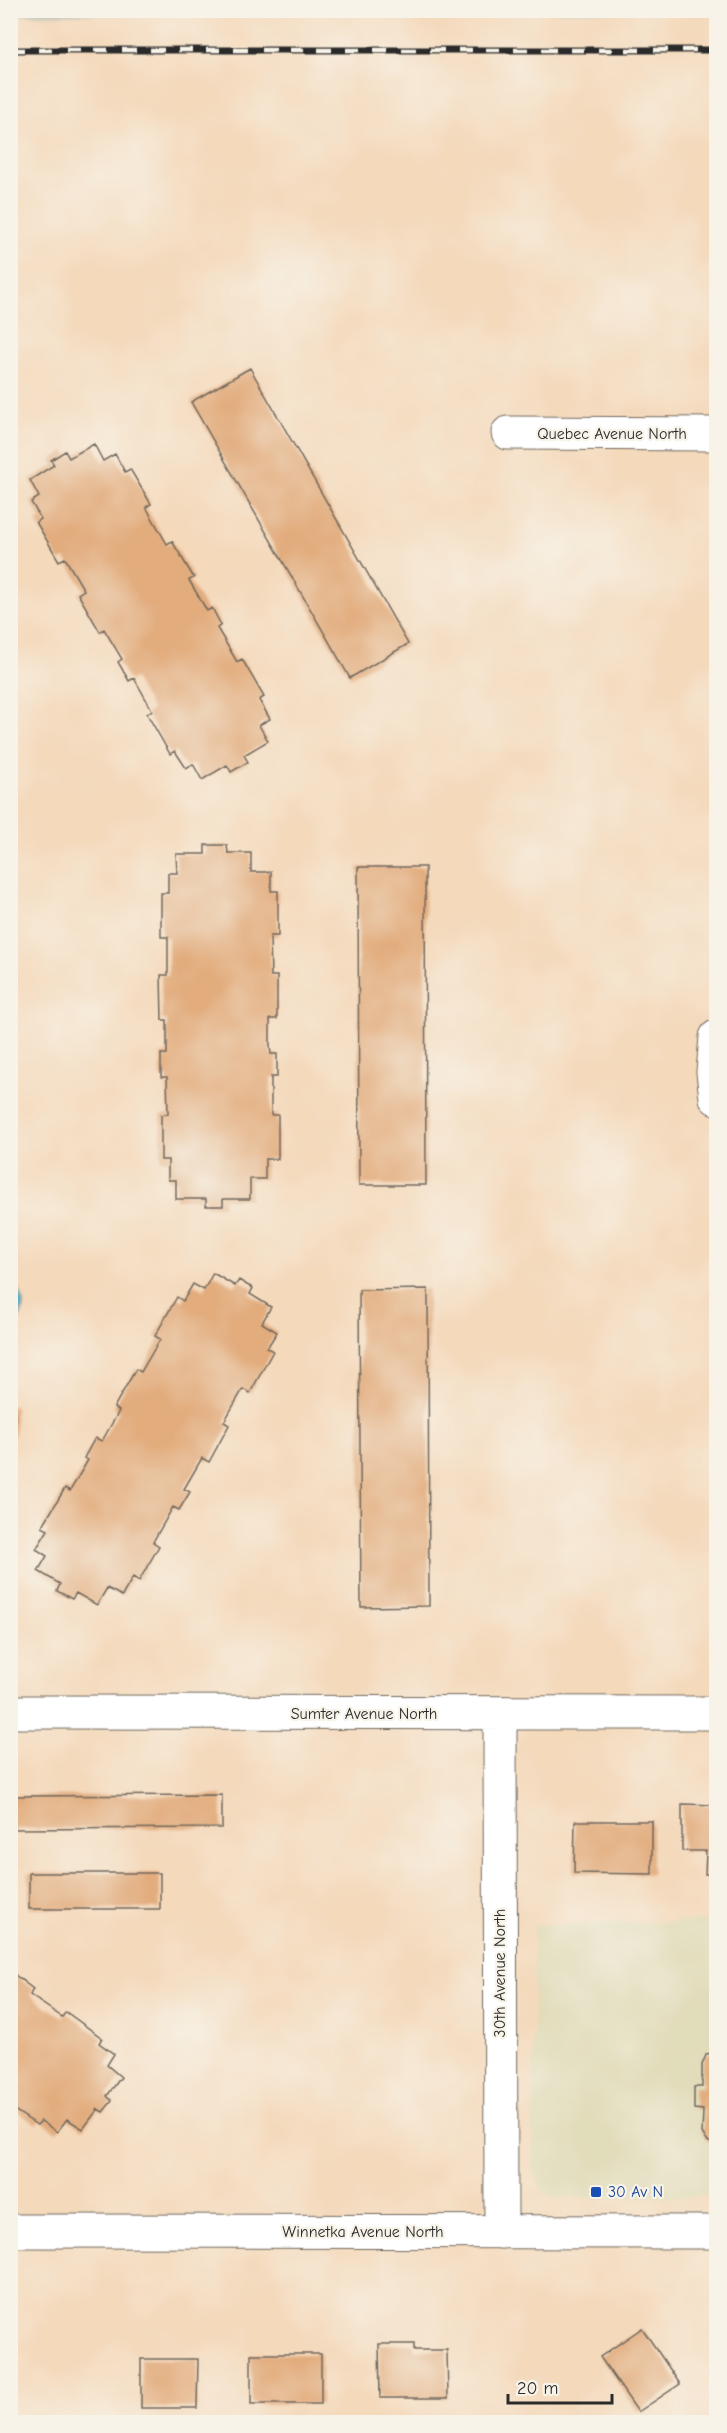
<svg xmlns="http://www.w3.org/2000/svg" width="727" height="2433" font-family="'Comic Neue',sans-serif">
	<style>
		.built { fill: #e1dcba }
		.industrial { fill: #c5c5b8 }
		.water { fill: #55bbd3; stroke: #40737f; stroke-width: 1.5 }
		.building { fill: #e2ac7d }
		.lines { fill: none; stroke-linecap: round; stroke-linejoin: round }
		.minor-casing { stroke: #71685d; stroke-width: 35 }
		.secondary-casing { stroke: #71685d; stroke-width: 35 }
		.minor { stroke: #fff; stroke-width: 33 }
		.secondary { stroke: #fff; stroke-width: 33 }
		.rail-casing { stroke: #2b2b2b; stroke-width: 7 }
		.rail { stroke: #f7f3e8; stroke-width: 4.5; stroke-dasharray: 14; stroke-linecap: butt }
		.transit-dot { fill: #1a4fb4; stroke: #f7f3e8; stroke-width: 2 }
		.labels { text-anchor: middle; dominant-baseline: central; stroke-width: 4.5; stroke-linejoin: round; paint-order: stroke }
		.street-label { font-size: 16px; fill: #2b2b2b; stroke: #f7f3e8 }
		.transit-label { font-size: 16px; fill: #164399; stroke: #f7f3e8; text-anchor: start }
	</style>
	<rect width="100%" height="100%" fill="#f7f3e8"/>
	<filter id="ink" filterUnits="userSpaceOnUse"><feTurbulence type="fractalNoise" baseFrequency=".0167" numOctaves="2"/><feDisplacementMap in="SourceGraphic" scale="12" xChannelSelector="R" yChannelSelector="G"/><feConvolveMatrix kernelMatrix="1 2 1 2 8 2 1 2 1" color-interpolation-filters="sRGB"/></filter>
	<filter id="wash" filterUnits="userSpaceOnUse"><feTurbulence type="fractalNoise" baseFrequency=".008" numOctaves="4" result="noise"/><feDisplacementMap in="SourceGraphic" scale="24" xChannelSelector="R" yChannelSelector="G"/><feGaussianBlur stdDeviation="1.35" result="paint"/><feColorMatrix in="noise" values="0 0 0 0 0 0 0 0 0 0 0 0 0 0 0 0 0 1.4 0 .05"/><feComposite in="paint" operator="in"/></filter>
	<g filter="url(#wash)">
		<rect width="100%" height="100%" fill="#f4d9bb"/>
		<path class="built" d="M716,1921V2196L552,2198L540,2187L532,2172L534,1925Z"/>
		<path class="industrial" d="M716,10V11L10,15L11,10Z"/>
		<path class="water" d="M11,1282C26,1294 27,1315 11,1327Z"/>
		<g id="blocks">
			<path class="building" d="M250,368L408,644L350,678L191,402Z
				M94,444L103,461L115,454L125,472L130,469L151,504L146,507L167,544L172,541L194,578L189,580L207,611L212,608L221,625L217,628L237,662L242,659L264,697L259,700L270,719L259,725L268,741L244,755L248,762L231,772L227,765L202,780L193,764L186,768L175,751L170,754L147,714L152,710L134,678L129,681L118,662L122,659L104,629L100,632L78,594L84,590L65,558L59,561L36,522L41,519L31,502L39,497L30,480L54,465L51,460L65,451L69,458Z
				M205,845H227L228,853H251V872H271V891H278V936H270L271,976H277V1019H270V1047L271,1054H277V1077H271V1115H278V1159H265V1179H250V1199H223V1206H206V1199H176V1180H168V1160H161V1115L168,1114L167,1077H161V1054H167V1020H162L161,975H168V937H161V893H168V873H177L176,854H205Z
				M358,867H425L426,1185H359Z
				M213,1273L235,1286L239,1280L247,1285L253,1288L250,1294L271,1307L262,1323L277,1332L267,1348L273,1351L250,1393L243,1389L224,1422L229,1425L209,1462L202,1458L184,1489L190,1492L179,1510L173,1507L153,1542L159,1546L139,1581L133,1577L122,1596L107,1588L97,1605L76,1593L72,1599L57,1591L60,1584L38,1571L47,1556L36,1549L48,1530L42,1527L65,1488L70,1491L88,1460L84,1458L95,1438L102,1441L119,1411L114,1407L136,1369L141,1372L160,1339L155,1336L177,1297L183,1301L193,1284L204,1290Z
				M428,1289L429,1606L361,1607L359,1290Z
				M10,1406H15V1435H10Z
				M222,1795V1828L10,1829V1796Z
				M682,1804L716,1805V1874H705L706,1851H682Z
				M575,1821H652V1874L574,1873Z
				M29,1873H160V1909H29Z
				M10,1971L33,1989L30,1995L62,2017L66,2012L102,2038L99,2043L114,2054L107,2065L121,2077L107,2096L112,2101L103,2112L98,2109L83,2129L67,2119L57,2132L41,2121L37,2125L10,2107Z
				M716,2050V2145L707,2141L702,2133L703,2110L694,2109V2087H702V2065L706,2055Z
				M642,2328L680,2384L638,2412L600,2357Z
				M379,2344H414V2350H447L448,2398H380Z
				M251,2354H321V2404H251Z
				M141,2359H198L197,2408H141Z"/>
		</g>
	</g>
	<g filter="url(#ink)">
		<use href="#blocks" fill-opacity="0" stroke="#71685d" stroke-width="1.5"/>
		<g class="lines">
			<defs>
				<path id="minor" d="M508,433L716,434
					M716,1037L713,1072L716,1098
					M10,1712L716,1713
					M500,1714L501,2232"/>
				<path id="secondary" d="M10,2231L716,2232"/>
			</defs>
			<use href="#minor" class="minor-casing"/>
			<use href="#secondary" class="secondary-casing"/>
			<use href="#minor" class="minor"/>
			<use href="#secondary" class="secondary"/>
			<defs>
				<path id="rail" d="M10,50H716"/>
			</defs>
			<use href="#rail" class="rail-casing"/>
			<use href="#rail" class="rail"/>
		</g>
	</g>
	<rect class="transit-dot" x="590" y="2186" width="12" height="12" rx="3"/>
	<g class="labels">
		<g class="street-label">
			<text x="612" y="434">Quebec Avenue North</text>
			<text x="364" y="1714">Sumter Avenue North</text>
			<text transform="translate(500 1973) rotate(-90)">30th Avenue North</text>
			<text x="363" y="2232">Winnetka Avenue North</text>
		</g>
		<g class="transit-label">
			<text x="608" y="2192">30 Av N</text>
		</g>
	</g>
	<rect width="727" height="2433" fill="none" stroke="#f7f3e8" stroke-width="36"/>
	<path d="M508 2394v9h104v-9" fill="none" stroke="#2b2b2b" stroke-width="3"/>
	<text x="517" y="2394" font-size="18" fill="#2b2b2b" stroke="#f7f3e8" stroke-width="4.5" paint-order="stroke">20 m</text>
</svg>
